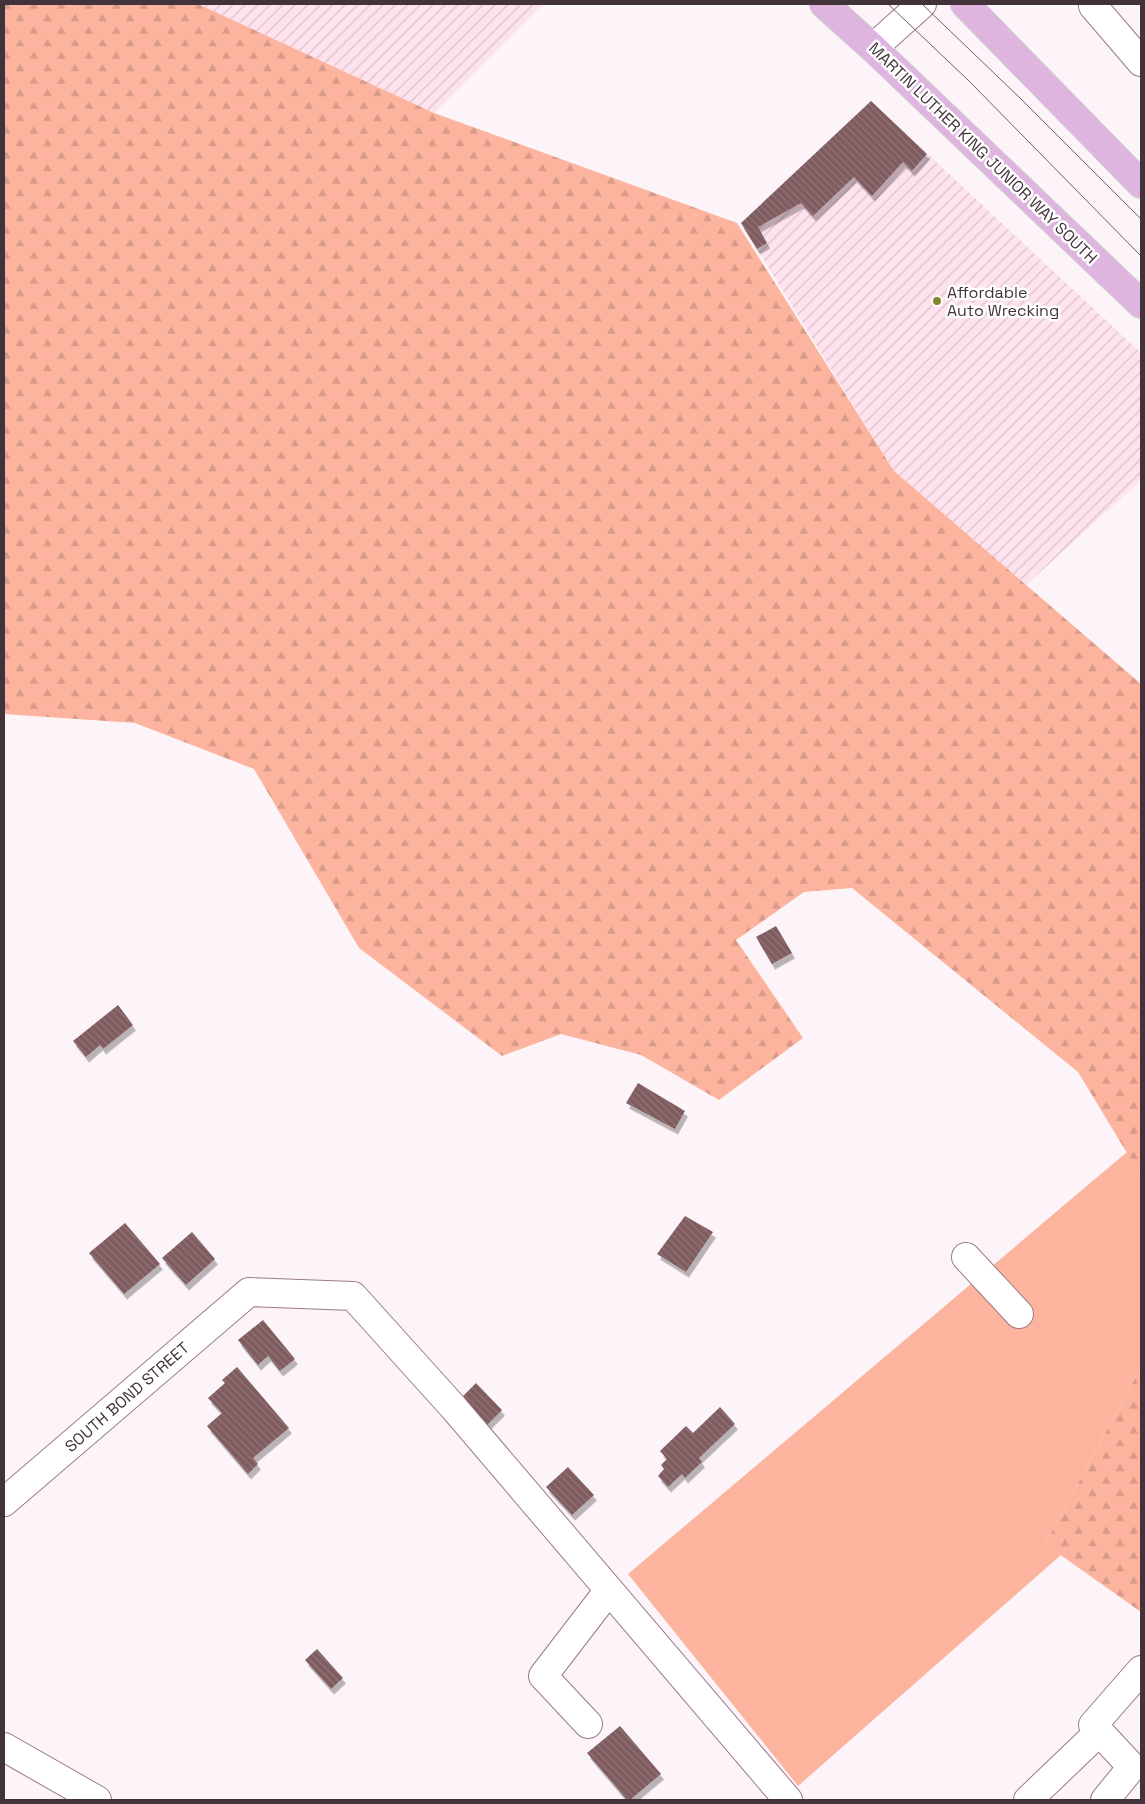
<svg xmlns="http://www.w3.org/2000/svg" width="1145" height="1804" font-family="'Space Grotesk',sans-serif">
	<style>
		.industrial { fill: url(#industrial-furrows) }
		.green { fill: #fcb49e }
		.forest { fill: url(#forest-firs) }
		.building { fill: url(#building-back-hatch); filter: url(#shadow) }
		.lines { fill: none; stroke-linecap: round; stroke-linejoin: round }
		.minor-casing { stroke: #9c7a89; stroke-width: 30 }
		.major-casing { stroke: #d5d2d4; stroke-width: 30 }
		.minor { stroke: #fff; stroke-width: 28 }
		.major { stroke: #ddb5df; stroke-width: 28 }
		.tram { stroke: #6f6268; stroke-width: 1 }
		.poi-dot { fill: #83842e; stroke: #fff; stroke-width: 2 }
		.labels { text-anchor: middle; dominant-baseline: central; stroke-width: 5; stroke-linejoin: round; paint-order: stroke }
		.street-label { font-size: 16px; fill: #42333a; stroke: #fff }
		.poi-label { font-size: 16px; fill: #42333a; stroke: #fff; text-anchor: start }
	</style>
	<defs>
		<pattern id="industrial-furrows" width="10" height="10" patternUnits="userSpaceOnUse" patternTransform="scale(1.25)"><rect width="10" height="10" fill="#fee2ee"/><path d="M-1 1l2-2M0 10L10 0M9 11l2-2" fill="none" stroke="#dbc2cd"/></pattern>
		<pattern id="forest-firs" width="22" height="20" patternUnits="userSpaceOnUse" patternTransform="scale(1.25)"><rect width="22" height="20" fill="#fcb49e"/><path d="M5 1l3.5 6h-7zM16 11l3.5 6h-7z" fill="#d99b89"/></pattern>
		<pattern id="building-back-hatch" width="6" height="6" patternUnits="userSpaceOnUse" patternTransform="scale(1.25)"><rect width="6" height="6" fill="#7f5b5e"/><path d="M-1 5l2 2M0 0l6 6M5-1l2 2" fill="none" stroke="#917578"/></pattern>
		<filter id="shadow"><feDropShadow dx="3" dy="5.5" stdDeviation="0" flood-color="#0004"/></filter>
	</defs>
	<rect width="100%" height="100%" fill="#fcf4f8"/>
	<path class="industrial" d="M198,4H543L434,113Z
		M871,101L1141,353V480L1026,585L894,471L741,223Z"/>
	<path class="green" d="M1127,1152L1141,1176V1367L1045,1544L1061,1555L798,1786L628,1574Z"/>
	<path class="forest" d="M4,4H198L434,113L737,223L894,471L1141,684V1176L1078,1072L852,888L804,892L736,940L803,1038L719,1100L641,1055L561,1034L502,1056L359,948L254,769L135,723L4,714Z
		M1141,1367V1612L1045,1544Z"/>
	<path class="building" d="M871,101L927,154L912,171L903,162L872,196L854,177L813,216L801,203L758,227L767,243L757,249L741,223Z
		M776,926L792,953L772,964L756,937Z
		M118,1005L133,1025L103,1049L100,1045L86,1057L73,1041Z
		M638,1083L685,1111L675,1129L626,1103Z
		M685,1216L713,1232L686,1272L657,1254Z
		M125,1223L160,1264L124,1294L89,1253Z
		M192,1232L215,1259L186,1285L162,1258Z
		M263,1320L295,1359L280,1371L268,1356L258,1365L238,1340Z
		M237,1367L289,1428L253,1458L258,1464L248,1474L207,1426L222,1413L208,1398L225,1383L222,1380Z
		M476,1383L502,1410L487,1425L461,1398Z
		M720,1407L735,1424L699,1458L702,1462L685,1478L682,1474L668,1487L658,1476L664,1469L661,1465L667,1459L660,1451L686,1426L693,1433Z
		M568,1467L594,1495L572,1515L546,1487Z
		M317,1649L343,1678L331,1689L305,1660Z
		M620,1726L661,1774L630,1800H627L587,1753Z"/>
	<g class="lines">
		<defs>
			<path id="minor" d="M1096,4L1093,6L1141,62
				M873,48L922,4
				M966,1257L1019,1314
				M4,1502L249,1292L353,1296L454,1408L788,1800
				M588,1724L543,1676L609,1590
				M4,1747L97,1800
				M1028,1800L1099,1732
				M1105,1800L1132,1767L1093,1725L1141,1670"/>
			<path id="major" d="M824,4L873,48L1141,304
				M965,4L1141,184"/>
		</defs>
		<use href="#minor" class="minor-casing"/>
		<use href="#major" class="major-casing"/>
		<use href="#minor" class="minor"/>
		<use href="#major" class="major"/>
		<path class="tram" d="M888,4L969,81L1141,256
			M922,4L1021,99L1141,219"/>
	</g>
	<circle class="poi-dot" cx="937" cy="301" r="5"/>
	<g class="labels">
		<g class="street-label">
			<text transform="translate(983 153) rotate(44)">MARTIN LUTHER KING JUNIOR WAY SOUTH</text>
			<text transform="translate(127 1397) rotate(-41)">SOUTH BOND STREET</text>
		</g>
		<g class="poi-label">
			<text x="947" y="292">Affordable<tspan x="947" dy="18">Auto Wrecking</tspan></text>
		</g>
	</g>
	<rect width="1145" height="1804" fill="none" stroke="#42333a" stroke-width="10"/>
</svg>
